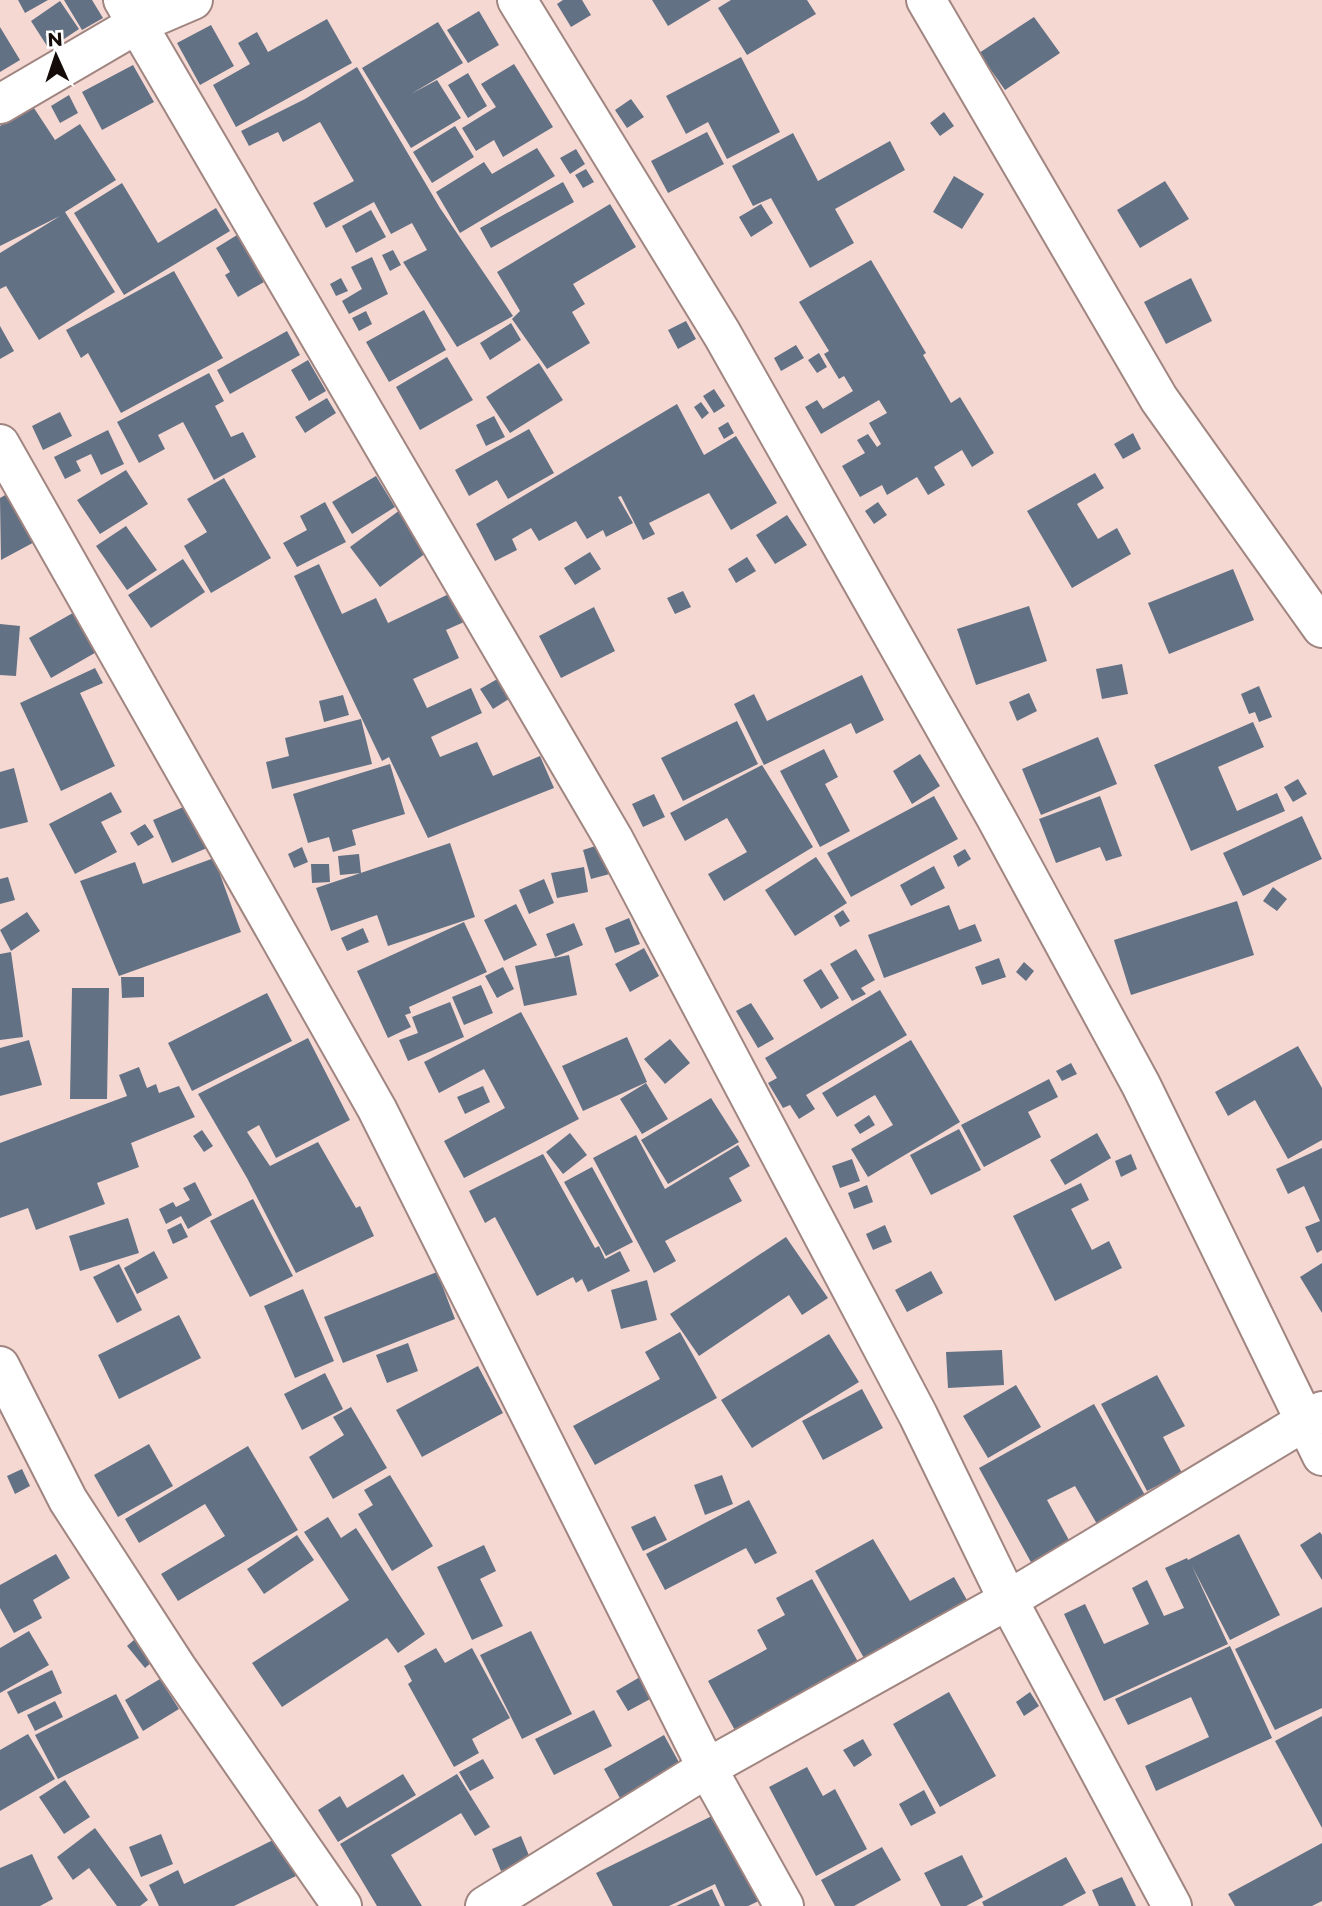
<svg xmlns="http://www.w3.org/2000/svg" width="1322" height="1906" font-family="Montserrat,sans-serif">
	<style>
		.building { fill: #627184 }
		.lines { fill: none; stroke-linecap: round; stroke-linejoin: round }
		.minor-casing { stroke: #a08580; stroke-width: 42 }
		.minor { stroke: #fff; stroke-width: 38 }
	</style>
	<rect width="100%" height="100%" fill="#f6d8d3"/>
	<path class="building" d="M18,0H48L25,13Z
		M64,0H92L103,18L82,30Z
		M563,0H582L591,15L571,27L557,4Z
		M652,0H711L668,26Z
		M731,0H807L816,14L747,55L718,8Z
		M60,1L79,29L49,49L31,21Z
		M479,11L499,45L468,63L447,30Z
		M1034,17L1060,53L1005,90L979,53Z
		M327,19L352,63L236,127L213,85L250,64L238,43L257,32L268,52Z
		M438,22L463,63L411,94L437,80L461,118L411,148L362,68Z
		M211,25L234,66L200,85L177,43Z
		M0,27L20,60L0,72Z
		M741,57L780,132L727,159L708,122L686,134L666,96Z
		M514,64L553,127L503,157L494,140L476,151L462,128L496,107L481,84Z
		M133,65L154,102L102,130L82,92Z
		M357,67L440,208L513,316L457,347L403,262L427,250L412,223L391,234L374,202L326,228L313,203L354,181L320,122L283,142L278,132L249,146L241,131L305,99Z
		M468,73L487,106L468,118L448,85Z
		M69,95L78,113L60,123L51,106Z
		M631,99L644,117L627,128L615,110Z
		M32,105L55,140L80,124L116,180L65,212L115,292L39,340L6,286L0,289V253L60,216L0,246V126Z
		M944,112L954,126L940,136L930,123Z
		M455,126L474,157L432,183L413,152Z
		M707,132L724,164L668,193L651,161Z
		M793,133L818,181L890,141L905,170L835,209L854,243L810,268L771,198L753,206L732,166Z
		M537,148L555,176L460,233L436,192L484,162L492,174Z
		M576,149L585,164L570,174L560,158Z
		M586,169L594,182L583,188L575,175Z
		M954,176L984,194L962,229L933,212Z
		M1165,181L1189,219L1140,248L1117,210Z
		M563,182L574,202L491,248L480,228Z
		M122,183L158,243L216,208L230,231L124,295L74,213Z
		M610,204L636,247L573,284L585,304L572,312L590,343L547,369L512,319L520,311L497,272Z
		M761,204L773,223L751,237L739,217Z
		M371,210L386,237L356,253L342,226Z
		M237,235L264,282L238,297L225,275L230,272L216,248Z
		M393,250L401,265L390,271L382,255Z
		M372,257L388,294L349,314L342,301L362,289L351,267Z
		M871,260L926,353L923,355L951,403L960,397L994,453L972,467L962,450L934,467L945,485L928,495L917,477L887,495L882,485L860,497L842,466L865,453L857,440L868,434L877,447L881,444L869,423L887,413L879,400L821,434L805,407L817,400L823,409L853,391L844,376L839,379L824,354L829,351L799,302Z
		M174,271L223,358L121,413L88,353L81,358L66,330Z
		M341,278L348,291L336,296L330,284Z
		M1191,278L1212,321L1166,344L1144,302Z
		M424,310L446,350L389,382L366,342Z
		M366,311L372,324L359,331L352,318Z
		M686,321L696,339L678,349L668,330Z
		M511,323L521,340L490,360L480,343Z
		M0,326L14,351L0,359Z
		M287,331L300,355L230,394L217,370Z
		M796,345L804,358L781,371L774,358Z
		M819,353L827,367L817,373L808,360Z
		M447,357L473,400L420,430L396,387Z
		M308,360L326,391L309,401L291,370Z
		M539,363L563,400L510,433L486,397Z
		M209,373L224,401L215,406L231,437L243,432L256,457L214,480L183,422L158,435L165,449L139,463L117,422Z
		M714,389L725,406L714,413L703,396Z
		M327,398L336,413L305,433L295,417Z
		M701,402L709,413L702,419L694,407Z
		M677,404L704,455L736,436L777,503L731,530L709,493L649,523L655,534L643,540L621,496L618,497L633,523L606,537L603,530L587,539L576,521L539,541L531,528L512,539L517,550L495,561L476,524Z
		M60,412L72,436L43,450L32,426Z
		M494,416L505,437L486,446L476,425Z
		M728,422L734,433L724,439L718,428Z
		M529,429L554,473L508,499L497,480L469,496L455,470Z
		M108,430L124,464L101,475L91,454L76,461L81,471L65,479L54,457Z
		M1133,433L1141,449L1123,459L1114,444Z
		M126,470L148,504L100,534L77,500Z
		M1095,473L1104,488L1077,504L1098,539L1117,528L1131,554L1072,588L1027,511Z
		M376,476L395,507L352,534L332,502Z
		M224,478L271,558L211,593L184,546L207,532L187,499Z
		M14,490L40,539L1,560L0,498Z
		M325,502L346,542L297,567L283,543L307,530L300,516Z
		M878,502L887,515L874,524L865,511Z
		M404,507L434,547L380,587L350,547Z
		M787,515L807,545L775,564L756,535Z
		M126,526L157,570L127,590L96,546Z
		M590,552L601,569L575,585L564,568Z
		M747,557L756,571L736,583L728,569Z
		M183,559L205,592L151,628L128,595Z
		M319,564L342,614L376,598L388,623L451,593L464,622L446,630L459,658L413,679L427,708L471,688L482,713L431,737L440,757L477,742L493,776L540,756L554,788L428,838L389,757L382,761L294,576Z
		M1233,569L1254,620L1169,654L1148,603Z
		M683,591L691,607L675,614L667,598Z
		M1029,606L1047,661L976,685L957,629Z
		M594,607L615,651L561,678L539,636Z
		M78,610L100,650L51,678L29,638Z
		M0,624L20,626L16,676L0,675Z
		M1122,664L1128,694L1102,699L1096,669Z
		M95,668L103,683L80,693L115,766L61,791L20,703Z
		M862,675L884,720L856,734L851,723L764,765L734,704L754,694L767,721Z
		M499,678L512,697L493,709L480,689Z
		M1259,686L1272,717L1259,722L1255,712L1249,714L1241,694Z
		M1029,693L1037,711L1017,721L1009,702Z
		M343,695L349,715L324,722L319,701Z
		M361,719L372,764L272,789L266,762L289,756L285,738Z
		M737,721L758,764L683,801L661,758Z
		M1253,722L1264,747L1218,767L1237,811L1277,793L1285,811L1191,851L1154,765Z
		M1098,737L1117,784L1041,815L1022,769Z
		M824,749L838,777L825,784L850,831L820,847L780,771Z
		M920,754L940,786L912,804L893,771Z
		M390,764L405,814L352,830L356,845L333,852L329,837L308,843L293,794Z
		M762,765L813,847L724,901L708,874L747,852L727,818L685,841L670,813Z
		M14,768L28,822L0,829V772Z
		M1298,779L1307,794L1293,802L1284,787Z
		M111,792L122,812L101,822L117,852L75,874L49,824Z
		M654,794L665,817L643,827L632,804Z
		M934,796L958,839L851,897L827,853Z
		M1100,796L1122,856L1106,861L1100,847L1056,863L1039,819Z
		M188,805L207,848L172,863L153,820Z
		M1302,816L1322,859L1243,896L1223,853Z
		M145,824L154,837L138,846L130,833Z
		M608,842L617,872L591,879L583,850Z
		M450,843L475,917L388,946L377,915L331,931L316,888Z
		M302,847L308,862L294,868L288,854Z
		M965,849L971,859L958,867L953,856Z
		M359,854L361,873L340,875L338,856Z
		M816,857L847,903L795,936L765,890Z
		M214,858L241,932L119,976L80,881L135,862L143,884Z
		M311,864H329L330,882L312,883Z
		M934,866L945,888L911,906L900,885Z
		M584,867L588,892L557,898L551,873Z
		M8,877L15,900L0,904V879Z
		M544,879L554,903L529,914L519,890Z
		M1273,887L1287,899L1277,911L1263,901Z
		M1237,901L1254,955L1131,995L1114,940Z
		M516,904L537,945L504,961L484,920Z
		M949,905L959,930L975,924L982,941L884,978L868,935Z
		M843,910L850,921L840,927L834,916Z
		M27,912L40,931L11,951L0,930Z
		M629,918L640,944L615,953L605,928Z
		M464,922L487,972L409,1007L411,1013L405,1015L411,1027L388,1038L357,971Z
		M574,923L583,945L555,957L546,934Z
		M363,928L369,942L347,951L341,938Z
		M644,948L659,976L630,992L615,964Z
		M856,949L875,980L861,988L866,994L852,1001L830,964Z
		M11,952L23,1037L0,1040V954Z
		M569,955L577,995L524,1006L515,966Z
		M999,958L1006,977L982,985L975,967Z
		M1024,962L1034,971L1026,981L1016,972Z
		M503,967L514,989L497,998L485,976Z
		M821,969L839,998L821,1009L803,980Z
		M121,977H144V997L122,998Z
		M481,985L493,1013L464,1025L452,997Z
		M72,988H109L107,1099H70Z
		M880,990L907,1035L806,1095L815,1109L799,1119L790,1105L783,1108L768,1083L777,1078L765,1058Z
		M267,993L292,1041L192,1091L168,1043Z
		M450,1002L464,1037L408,1061L399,1040L418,1033L412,1017Z
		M751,1003L774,1039L758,1048L736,1011Z
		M521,1012L579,1119L464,1178L444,1141L505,1108L484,1069L439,1093L424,1062Z
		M627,1037L647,1082L583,1111L562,1066Z
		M308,1038L350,1120L276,1158L259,1125L247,1132L270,1166L318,1142L356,1208L360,1206L374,1236L296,1273L247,1178L198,1094Z
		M670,1039L690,1063L665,1084L644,1059Z
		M29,1040L42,1085L0,1096V1048Z
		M911,1040L960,1122L868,1177L851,1149L893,1125L875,1095L837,1117L822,1093Z
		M1298,1046L1322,1088V1140L1288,1159L1255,1100L1228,1116L1215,1092Z
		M1071,1063L1077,1074L1062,1081L1056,1071Z
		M139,1067L147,1088L156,1084L159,1093L179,1086L195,1117L131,1143L139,1167L97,1183L105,1204L36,1230L28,1208L0,1218V1143L127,1096L119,1075Z
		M1049,1079L1058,1097L1028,1112L1041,1137L984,1167L961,1125Z
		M646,1083L668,1119L642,1134L620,1099Z
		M483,1086L490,1102L465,1114L457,1097Z
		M711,1098L739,1142L668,1184L641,1140Z
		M869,1115L875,1125L860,1134L854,1125Z
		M959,1129L981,1170L931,1195L910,1155Z
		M202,1130L213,1146L204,1152L193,1136Z
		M570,1133L587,1155L563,1174L546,1152Z
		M1097,1133L1111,1158L1065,1185L1050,1160Z
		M636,1135L665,1189L738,1145L750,1166L729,1178L742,1201L665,1241L676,1261L654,1273L593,1158Z
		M1322,1148V1250L1317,1253L1305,1227L1320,1221L1304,1186L1288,1194L1276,1169Z
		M543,1154L595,1248L599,1246L605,1259L620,1251L630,1271L588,1292L582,1279L576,1283L573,1277L537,1296L495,1217L485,1223L469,1191Z
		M1131,1154L1137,1169L1121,1177L1115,1161Z
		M852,1159L860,1181L840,1188L832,1166Z
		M592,1167L633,1242L606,1256L564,1182Z
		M195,1182L212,1215L188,1229L181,1216L166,1224L159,1209L173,1202L176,1207L190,1200L183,1188Z
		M1081,1183L1089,1200L1071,1209L1092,1250L1109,1241L1122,1268L1055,1301L1013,1216Z
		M867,1185L873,1202L854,1209L848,1193Z
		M253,1199L293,1276L250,1297L210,1221Z
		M128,1218L139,1253L80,1271L69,1236Z
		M181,1223L188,1237L173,1244L167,1230Z
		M885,1225L892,1242L873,1250L866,1234Z
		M786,1237L828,1298L802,1315L789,1295L699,1356L670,1314Z
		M154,1251L168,1278L137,1294L124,1268Z
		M1322,1263V1313L1300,1277Z
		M119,1264L142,1310L117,1323L93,1277Z
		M931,1271L943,1293L907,1312L895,1290Z
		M437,1272L455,1319L343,1363L324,1317Z
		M647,1280L657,1320L621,1329L611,1290Z
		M303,1289L334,1361L295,1378L264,1306Z
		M179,1315L201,1358L119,1399L98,1355Z
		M680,1332L717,1398L595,1465L573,1426L660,1379L645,1352Z
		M829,1334L859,1382L752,1448L721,1400Z
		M408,1343L418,1371L387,1383L376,1355Z
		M1002,1350L1004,1385L948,1388L946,1352Z
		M478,1366L503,1413L422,1457L396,1410Z
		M325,1373L343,1409L302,1430L284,1394Z
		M1157,1375L1185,1426L1163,1437L1182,1473L1147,1491L1101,1404Z
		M1016,1385L1041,1427L988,1458L963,1416Z
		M862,1389L883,1428L823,1460L802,1421Z
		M1094,1404L1146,1497L1097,1524L1075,1486L1047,1500L1070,1542L1032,1564L979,1468Z
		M351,1407L387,1468L333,1499L309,1457L344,1435L333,1417Z
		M149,1444L173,1486L118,1517L94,1475Z
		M248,1446L298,1530L178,1601L161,1574L225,1536L205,1504L139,1543L125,1519Z
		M22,1469L30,1486L15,1494L7,1476Z
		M390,1475L433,1546L392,1571L358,1514L373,1505L364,1490Z
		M722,1475L733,1504L705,1515L694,1485Z
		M749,1500L777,1553L755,1564L746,1548L665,1590L646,1554Z
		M655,1516L667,1540L643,1551L631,1527Z
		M328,1517L341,1538L356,1528L425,1634L398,1653L387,1638L282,1707L252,1663L349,1600L304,1532Z
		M1320,1532L1322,1535V1580L1300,1545Z
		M1239,1534L1280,1615L1230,1640L1192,1566L1228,1644L1104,1701L1064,1614L1085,1604L1104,1644L1149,1624L1132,1588L1147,1580L1164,1616L1184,1608L1165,1568L1187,1558L1188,1560Z
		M297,1535L314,1560L264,1594L247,1569Z
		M873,1539L910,1601L954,1577L972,1609L869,1667L815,1571Z
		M484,1545L496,1571L480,1579L503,1626L472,1640L437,1567Z
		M56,1554L70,1578L33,1600L42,1618L14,1633L0,1608V1585Z
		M812,1579L867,1678L743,1745L708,1681L767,1649L757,1630L785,1615L776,1598Z
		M1322,1607V1708L1275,1730L1235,1649Z
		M29,1631L49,1665L0,1693V1648Z
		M531,1631L572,1714L522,1739L480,1655Z
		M141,1634L159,1656L145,1668L127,1646Z
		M1230,1646L1272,1738L1156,1791L1145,1766L1209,1737L1191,1697L1128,1725L1115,1699Z
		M436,1648L445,1663L472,1648L510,1718L472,1739L479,1753L454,1767L408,1684L412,1681L404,1666Z
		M52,1670L62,1693L18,1714L7,1692Z
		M640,1677L652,1698L628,1711L616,1691Z
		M160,1679L179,1709L143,1731L125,1700Z
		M949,1692L996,1776L940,1807L893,1724Z
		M1030,1692L1039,1706L1024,1716L1016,1702Z
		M116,1694L139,1738L58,1779L35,1735Z
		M55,1701L63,1717L35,1731L27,1715Z
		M594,1710L612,1746L554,1775L535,1739Z
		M1322,1716V1828L1275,1741Z
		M28,1734L55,1779L0,1811V1750Z
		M664,1735L681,1766L621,1800L604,1769Z
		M863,1739L872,1755L854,1767L843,1750Z
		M483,1759L494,1778L470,1791L459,1772Z
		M807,1767L823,1796L835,1789L867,1849L816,1876L769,1787Z
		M403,1774L416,1795L338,1842L318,1810L340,1796L347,1808Z
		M457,1774L490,1827L475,1836L461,1813L391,1855L422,1906H377L340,1844Z
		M65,1780L90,1817L64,1834L39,1797Z
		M924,1790L936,1813L911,1826L899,1804Z
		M720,1812L763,1899L748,1906H725L715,1884L669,1906H613L596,1873Z
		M95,1828L148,1900L140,1906H117L89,1868L73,1880L57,1857Z
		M161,1834L173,1864L141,1877L129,1847Z
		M521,1836L530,1858L501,1871L492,1849Z
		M277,1838L296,1876L234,1906H159L149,1885L178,1870L184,1884Z
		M1322,1843V1901L1312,1906H1235L1228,1894Z
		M882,1847L901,1880L854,1906H835L821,1880Z
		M32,1854L53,1899L40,1906H0V1868Z
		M962,1855L983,1897L966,1906H941L924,1873Z
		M1066,1857L1086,1893L1062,1906H984L982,1902Z
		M1122,1877L1136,1906H1099L1092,1890Z
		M712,1889L720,1906H676Z"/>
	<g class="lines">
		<defs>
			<path id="minor" d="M123,0L613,838L918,1415L1008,1600L1172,1906
				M517,0L722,334L995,816L1141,1085L1322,1456
				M926,0L1159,399L1322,628
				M0,104L137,24L193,0
				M0,444L377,1109L707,1768L784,1906
				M0,1366L68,1500L177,1668L342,1906
				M485,1906L707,1768L1008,1600L1322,1411"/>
		</defs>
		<use href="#minor" class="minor-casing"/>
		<use href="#minor" class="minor"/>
	</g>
	<g transform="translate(56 56) rotate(357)" stroke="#ffffff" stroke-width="5" paint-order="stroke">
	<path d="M0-5L12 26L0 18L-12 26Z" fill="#150b09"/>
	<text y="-10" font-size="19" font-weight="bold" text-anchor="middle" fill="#150b09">N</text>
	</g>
</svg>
